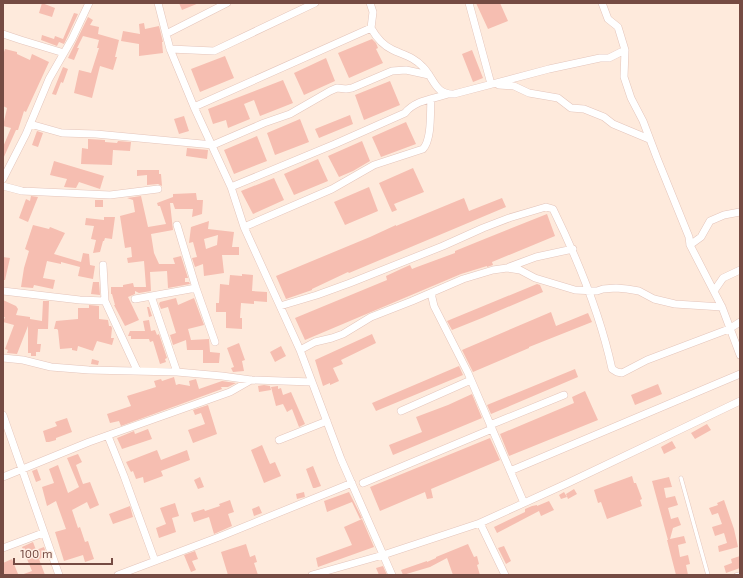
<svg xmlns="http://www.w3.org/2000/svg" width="743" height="578" font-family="'Exo 2',sans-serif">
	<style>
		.building { fill: #f6beb1; fill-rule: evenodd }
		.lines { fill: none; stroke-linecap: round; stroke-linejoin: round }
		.service-casing { stroke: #e4c5bb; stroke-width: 4.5 }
		.minor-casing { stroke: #e4c5bb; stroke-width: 8 }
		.service { stroke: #fff; stroke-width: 3.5 }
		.minor { stroke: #fff; stroke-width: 7 }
	</style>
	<rect width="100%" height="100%" fill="#feeadc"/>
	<path class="building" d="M42,3L55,8L52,17L39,13Z
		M179,3H199L182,10Z
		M476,3H500L508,21L488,29Z
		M74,13L78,14L64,44L59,42L57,46L41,40L42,35L54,39L55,36L63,39Z
		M88,17L93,20L90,25L99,27L98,34L119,40L115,57H117L113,70L100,66L92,98L74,93L79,70L91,73L99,48H97L99,40L83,36L77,48H79L74,60L68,58Z
		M144,23L145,29L159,26L163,42H162L163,53L139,56V44L121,41L123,31L140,34L139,24Z
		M372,39L376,43L378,48L376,49L383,63L349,78L338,53Z
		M5,49L17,52V54L30,60L32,54L49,62L26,112L24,111L18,130H16L3,159V147L11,128L3,126L7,108L3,106V55Z
		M472,50L483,78L473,82L462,54Z
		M225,56L234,78L200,92L191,69Z
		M326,58L335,81L304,95L294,73Z
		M63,67L68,69L63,83L61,82L56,95L52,94Z
		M283,80L293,103L260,116L254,100L244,104L250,119L228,128L226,120L213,124L208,109Z
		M390,81L400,105L364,120L355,95Z
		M350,115L353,124L319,138L315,129Z
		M184,116L189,131L179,134L174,119Z
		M300,119L309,142L275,155L267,133Z
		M406,122L416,144L381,157L372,137Z
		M37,131L43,133L38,147L32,145Z
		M257,136L267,161L234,174L224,150Z
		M88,139L105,140V142L117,143L118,141L131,142L130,151L113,150L112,165L81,164L82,148L88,149Z
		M362,141L370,161L353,171L339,177L328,156Z
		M187,148L208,150L207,159L186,156Z
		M318,159L328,181L294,195L284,174Z
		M54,161L104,176L100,189L79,182L76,188L64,187L67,179L50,175Z
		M413,168L424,192L394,204L397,210L392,212L379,183Z
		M137,170H159V174H161L162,186L158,184L147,185V175L137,176Z
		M274,178L284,200L253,214L241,191Z
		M369,187L378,211L345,225L334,202Z
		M196,193L197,200H203L202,214L192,217L193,209H175L173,203H170L173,230L151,234L154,253L159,264H175L173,258L181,256L188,278H185V282H189L190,284L168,288L167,271L150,272L151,291L139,293L135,291V294L128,297L139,320L125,326L114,305H115L112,294H111V287H123V285L133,283L134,287H146L144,261L128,263L127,258L132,257L131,247L125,248L120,216L135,212L133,200L127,198L141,196L148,227L166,224L160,206H158L157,203L173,197V194Z
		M31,196L38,197L28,222L19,218L26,199L30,201Z
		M464,198L469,211L502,198L506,207L349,273L348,272L312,289V290L286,299L276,276L370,237L396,225V226Z
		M95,200H103V207H95Z
		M547,214L555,236L492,262L493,265L487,267V266L461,274L305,340L295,318L387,280L386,276L401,269L410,265L412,269L417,267L455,253V251L482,240Z
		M104,217H115L112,239L105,238L104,241H103L100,252L93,253L96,240L91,239L94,226L85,225L86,218L104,220Z
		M209,221L208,229L234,232L232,247H239V255H222L224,273L204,276L203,264L195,267L192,258L197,257L193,242L189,243L191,227ZM218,235L217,245L206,249L204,239Z
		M33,225L49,229L50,227L65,233L54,254L81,262L83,253L89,254L90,265L95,266L93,279L78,276L80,267L61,262V264L47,261L43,278L55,280L53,289L34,285L33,288L21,287L24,268L29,251L25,249Z
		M3,257L10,258L5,280H3Z
		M242,274L253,275L252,291L267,292V302L254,301V304L241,303L240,318H242V329L226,328V312H216V303H219L220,284L229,285L230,275L242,276Z
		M93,282H99L100,295L91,294Z
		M537,284L540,285L543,292L482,318L452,330L447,321Z
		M176,298L178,305L194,298L204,325L188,329L191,340L209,339L210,352L220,353L219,363H203V350H187L186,340L173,345L170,335L176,333L168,307L161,309L159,304L160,302Z
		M3,300L16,306L18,309L16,315L30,317V319L42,321L43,301H49L48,329H38L37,344H41L40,352H36V356H31V353H28V326L17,354L7,353L8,350L5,349L14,325L3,322L5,317H3Z
		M89,305L99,306V319L108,320L109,326H111L112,328L111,338H114L112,345L97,341L93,351L78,346L77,351L72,350V348L60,349L58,330L57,329H54L56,321L78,319V308H89Z
		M147,307H149L152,316L149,317Z
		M551,312L556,326L588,313L592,322L529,347V348L473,372L462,350Z
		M149,320L151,331L155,330L157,335L159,334L167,358L165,359L166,362L160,364L153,341L150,342L149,339H131V336H128L130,331H145L143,321Z
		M372,334L376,343L341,360L343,364L333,368L339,381L330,385V383L323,386L315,360Z
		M239,343L245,360L242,361L244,371L233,372L231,368L234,367L227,348Z
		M281,346L286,356L275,362L270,352Z
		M92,359L99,361L98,365L91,364Z
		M459,366L463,375L376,411L372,403Z
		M575,369L578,377L491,414L487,405Z
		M174,377L176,385L179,384L190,386L189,381L196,379L199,389L222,381L236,383L228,387H221L222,389L121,426L119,421L110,423L107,414L131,406L127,396L156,387L154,381L161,379L162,381Z
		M658,384L662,394L635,405L631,395Z
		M264,385L270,386L271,390L259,392L258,386Z
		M278,386V389L281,388L283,395L291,392L305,424L299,427L292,409L287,412L283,404L276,406L271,387Z
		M585,391L598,420L509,456L500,434L574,403L572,397Z
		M472,394L482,418L393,455L389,445L422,432L416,417L448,405Z
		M208,405L217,434L193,443L188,430L205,424L201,413L195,415L193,410Z
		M67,418L72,432L56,438V440L49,442H46L43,431L57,426L55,422Z
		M707,424L711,430L695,439L691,433Z
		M148,429L152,439L122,449L117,438L134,431L135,434Z
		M490,438L500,460L431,489L433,498L427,499L425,492L380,511L370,487Z
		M672,441L676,448L664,454L661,447Z
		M262,445L270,464L275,462L281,476L264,483L251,450Z
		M157,450L161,460L187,450L190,460L161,471L163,476L144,483L143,477L136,479L133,471L131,472L126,462Z
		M78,454L82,462L76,465L83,484L90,482L99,505L90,509L87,502L72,510L78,528L80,527L85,542L88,541L94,559L85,562L83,555L64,561L55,532L66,529L56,501L47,506L42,487L54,483L49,469L58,465L68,493L79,487L67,458Z
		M313,466L321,486L315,488H313L306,469Z
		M37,469L41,480L36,482L32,471Z
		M632,476L634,483H636L642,499L640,500L642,506L607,519L601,502L598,503L594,490Z
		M200,477L204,487L198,489L194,480Z
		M669,477L672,487L664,488L666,498L675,496L678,505L668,508L671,519L678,517L681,525L673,528L670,539L684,536L686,543L678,545L680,557L688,555L690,564L686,565L688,575H676L667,540H668L652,481Z
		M574,489L577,494L568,499L566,494Z
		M304,492L305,497L297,499L296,494Z
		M349,492L362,518L360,519L352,502L327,512L324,501Z
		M564,492L567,497L561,499L559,495Z
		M230,500L234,512L228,514L232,526L214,534L209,517L194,522L191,513L204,509L205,511L220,506L219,504Z
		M724,500L734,529L738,547L719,552L718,546L727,543L724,533L715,536L712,527L722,524L718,513L712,515L709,508L718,505L717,503Z
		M549,501L554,510L541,516L539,511L497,533L494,527L525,512V509L532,506L537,505V506Z
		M175,503L179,516L172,518L176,532L159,538L156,528L166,524L160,508Z
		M130,506L133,517L113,524L109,514Z
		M259,506L262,513L254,516L252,509Z
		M362,519L374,547L318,567L316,558L352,545L344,527Z
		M33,542L36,550L44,547L47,556L39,559L45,575H21L32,571L22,547Z
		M246,544L250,557L255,555L257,562L254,563L258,575H228L221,552Z
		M468,544L474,557L477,556L479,564L477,565L480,575H453L447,558L430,567L403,575L401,570L427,561V562L436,558V557Z
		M504,546L511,561L506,564L498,548Z
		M195,551L198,559L192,561L196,570L191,572L184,555Z
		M740,556V568L726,573L724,566L732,563L731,559Z
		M12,559L18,574L3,575V563Z
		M383,566L387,575H379L376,568Z"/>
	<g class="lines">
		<defs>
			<path id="service" d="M681,478L708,575
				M736,575L740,574"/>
			<path id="minor" d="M158,3L166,34L227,3
				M370,3L373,12L371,28C376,37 384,46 393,50C404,55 414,57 423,67C434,78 435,95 454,94L549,69L600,58H609L625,50
				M469,3L491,84
				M602,3L608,19L618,27L625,50L624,77L631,98L643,121L657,158L689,237L690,245L722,307L740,355
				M3,34L21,40L64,53
				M166,34L170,49L194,107L231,187L244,227L300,350L341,459L392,575
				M170,49L214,51L315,3
				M499,85L514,86L529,93L558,98L571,108L584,109L604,117L613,124L649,139
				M194,107L371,28
				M30,124L62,133L96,134L213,145L264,123L290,114L330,91L337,88L346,89L352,88L392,71L406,70L429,75
				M3,179L26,134L49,79L72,39L89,3
				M3,186L22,191L110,195L158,189
				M231,187L335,144L405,113C415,100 433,99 448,94
				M177,225L196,288L215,342
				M244,227L332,189L374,165L423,149C432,139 430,113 431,99
				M690,245L701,237L710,221L724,215L740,212
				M103,265L105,301L137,370
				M509,267L536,257L573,249
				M3,291L80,300L105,301
				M714,291L723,278L740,270
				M431,293L434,306L468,373L524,503
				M151,296L177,372
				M135,299L196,288
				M280,306L317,295L350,283L443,246L483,228L509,218L546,207L553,209C578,260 600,313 612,369L617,372L622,373L647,360L729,329L740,322
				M300,350L315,342L332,338L343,334L371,317L412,301L463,279L493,270L507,268L520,270L535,278L575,290L597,291L603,289L616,288L627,289L639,291L654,299L675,304L722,307
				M3,358L23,360L51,367L89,370L177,372L222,376L251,380L312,382
				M401,411L471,380
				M3,415L59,575
				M490,425L564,395
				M108,436L124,476L155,561
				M279,440L327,421
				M510,471L740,374
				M3,477L89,442L230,392L251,380
				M363,483L492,429
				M480,523L505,575
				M3,548L43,533
				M118,575L219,537L352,483
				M312,575L383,555L480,523L568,483L740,401"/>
		</defs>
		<use href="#service" class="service-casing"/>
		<use href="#minor" class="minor-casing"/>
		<use href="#service" class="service"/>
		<use href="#minor" class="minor"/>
	</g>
	<rect width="743" height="578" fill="none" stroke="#754b43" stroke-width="8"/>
	<path d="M14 558v6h98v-6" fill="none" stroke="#754b43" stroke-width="2"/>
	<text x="20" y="558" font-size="12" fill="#754b43" stroke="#ffefe4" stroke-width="3" paint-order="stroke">100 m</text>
</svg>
